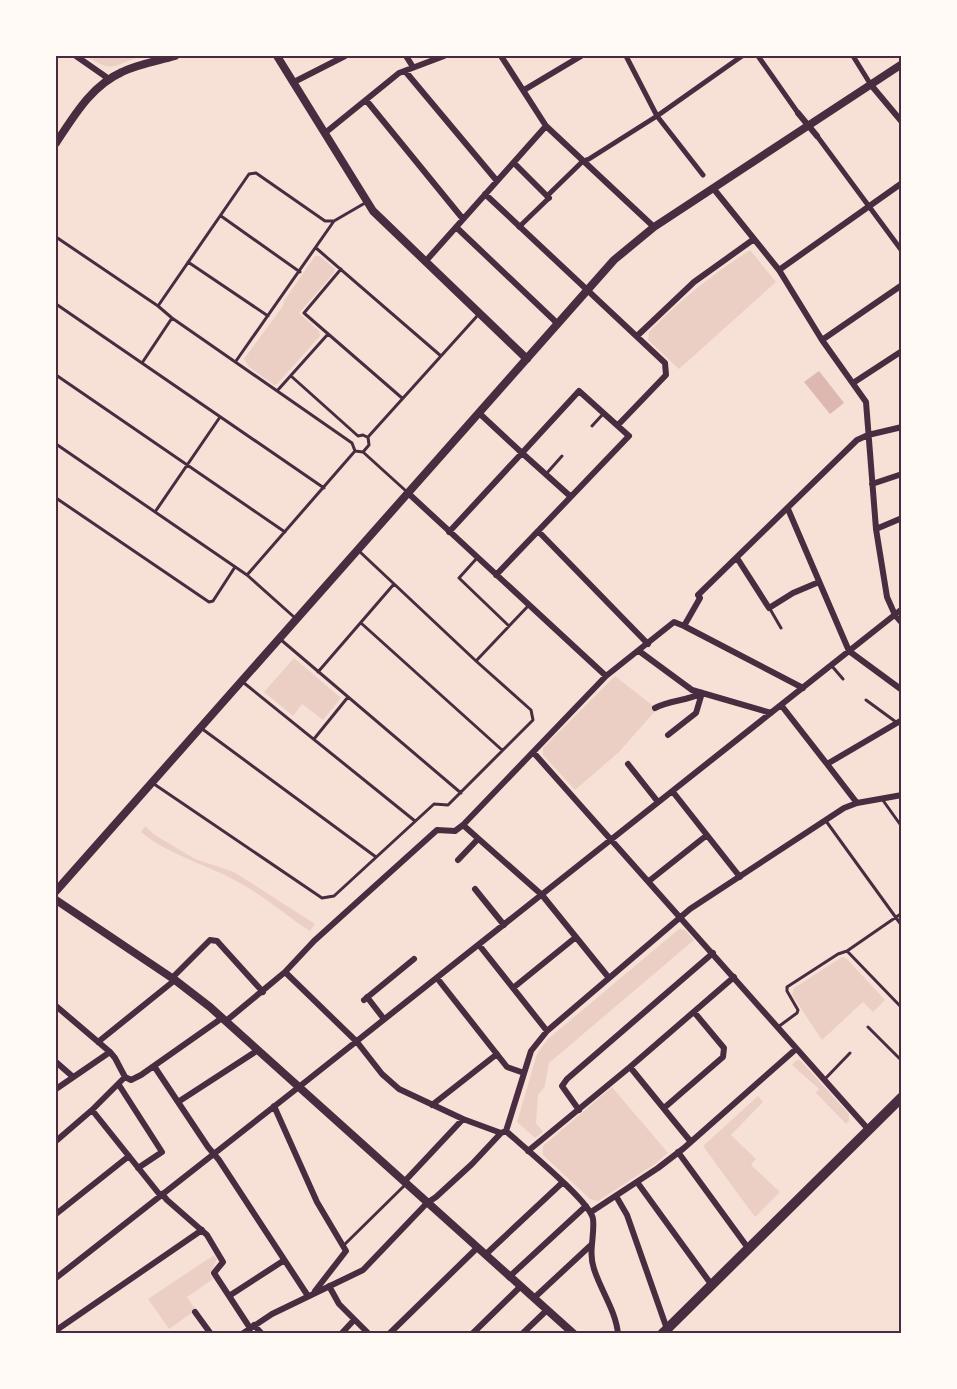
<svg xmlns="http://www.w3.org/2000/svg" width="957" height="1389" font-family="'Exo 2',sans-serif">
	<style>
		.green { fill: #ebcfc5 }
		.water { fill: #dcb8b0 }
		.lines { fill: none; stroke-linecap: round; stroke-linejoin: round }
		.service { stroke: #4a2c40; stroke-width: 3 }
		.pedestrian { stroke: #4a2c40; stroke-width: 5 }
		.minor { stroke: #4a2c40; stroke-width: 6 }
		.tertiary { stroke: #4a2c40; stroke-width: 8 }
		.primary { stroke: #4a2c40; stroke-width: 10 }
		.neatline { fill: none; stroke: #4a2c40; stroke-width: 2 }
	</style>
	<rect width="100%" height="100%" fill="#f7e1d7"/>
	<path class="green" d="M87,56H142C115,64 114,75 87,56Z
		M750,250L776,282L679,369L648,340L649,332C680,300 713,274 750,250Z
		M315,256H320L335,269L334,273L299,313L319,331L320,336L277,384L274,385L249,367L244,359L283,306L284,301Z
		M294,658L341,698L323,720L302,704L293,716L264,692Z
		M615,676L657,709L619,752L575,790L543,755V748Z
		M145,826L155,835L195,859L234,872L315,924L310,931C288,917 268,899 245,886C211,865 171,857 141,832Z
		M679,929L685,930L694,940L549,1063L545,1086L538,1095L536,1123L543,1132L535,1138L517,1122L537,1054L548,1039Z
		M842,957L846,958L885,1000L873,1012L863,1002L822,1040L792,995L794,988Z
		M797,1060H800L849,1114V1121L846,1124L816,1093L819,1089L792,1065Z
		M612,1087L668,1153L655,1164L598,1201L590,1199L543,1155V1146Z
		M758,1096L763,1102L731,1135L756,1159L751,1165L780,1192L755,1217L703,1146Z
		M214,1255L217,1259L210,1274L213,1279L187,1297L196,1310L169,1329L148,1299Z"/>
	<path class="water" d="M819,371L844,403L830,414L804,382Z"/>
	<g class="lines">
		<path class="service" d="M221,216L300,272
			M56,237L158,306L172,318L352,443L355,451L363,452L406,491
			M316,248L441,356
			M188,262L268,316
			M341,269L304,313L402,398
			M56,304L324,488
			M158,306L249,174L256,173L325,221H334L365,203
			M236,361L334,221
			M142,363L172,318
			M56,375L285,532
			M291,376L358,436L363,435L367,437
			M277,391L328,334
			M592,426L603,414
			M56,444L247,575L294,617
			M363,452L369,445L368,437L478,315
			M546,474L562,456
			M56,498L209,602L213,601L235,567
			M155,512L220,417
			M359,551L476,661L529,605
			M477,558L459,578L509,626
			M247,575L355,451
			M770,609L781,628
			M361,623L502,750
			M280,639L461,793
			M831,665L843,679
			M318,672L394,584
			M244,683L415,821
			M866,700L896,722
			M201,728L376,857
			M314,739L348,697
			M154,784L322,898L334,896L434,804L448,805L533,720L531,710L476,661
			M882,799L902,827
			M826,821L902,926
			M847,951L902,1008
			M778,1027L797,1013L798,1010L787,991V987L838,954L847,951L902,913
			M868,1027L902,1061
			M824,1080L850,1053
			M344,1245L406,1184"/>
		<path class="pedestrian" d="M626,56L657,116L703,175
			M758,56L798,113
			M853,56L871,85
			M817,136L902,251
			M547,196L583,161L589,159L657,116L742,56
			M519,227L549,198"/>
		<path class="minor" d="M76,56L109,79
			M406,56L413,67
			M501,56L546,126L654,227
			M405,71L497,181
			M294,82L345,56
			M871,85L902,122
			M524,90L581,56
			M366,100L463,219
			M798,113L817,136
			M325,133L399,73L444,56
			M514,163L549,198
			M713,188L779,270L822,340L866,402L876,529L887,597L895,615L902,623
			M485,194L665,363L666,375L618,425
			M456,227L557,323
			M425,262L546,126
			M779,270L902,183
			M637,336L694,282L754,239
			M822,340L902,285
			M853,383L902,351
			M872,484L902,474
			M408,493L606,676
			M788,509L849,651L902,690
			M876,529L902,518
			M538,531L648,644
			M449,532L522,453L479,413
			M737,558L769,608L793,593L819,582
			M496,575L629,436L579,391L522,453L570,496
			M684,626L803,688
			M639,651L692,690L771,713
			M781,705L827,764
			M655,708C670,700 687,701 702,693
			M668,735L696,713L702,693
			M533,752L868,1129
			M628,764L658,802
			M673,792L740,877
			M857,803L827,764L902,720
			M463,825L542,895L609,978
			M458,860L478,839
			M649,881L707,835
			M475,889L504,925
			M479,945L547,1031
			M285,972L357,1042L382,1074L399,1089L463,1119L501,1133
			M172,978L210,940L217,941L263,992
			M437,978L507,1067L524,1073
			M513,988L576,937
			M367,997L384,1019
			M364,1000L414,959
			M56,1006L110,1052L115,1058L125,1077
			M226,1021L285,972L314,941L437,830L455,831L463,825L606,676L674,622L684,626L700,598L698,595L857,440L868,435L902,427
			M98,1042L175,980
			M56,1062L72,1076
			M154,1066L208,1147L219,1160L308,1296
			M119,1085L162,1152L138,1168
			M56,1089L110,1052
			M178,1102L258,1050
			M432,1105L497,1054
			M274,1106L317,1202L346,1251L315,1291
			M664,1108L723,1057L724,1048L694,1012
			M92,1110L160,1195
			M579,1110L562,1086L567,1079L713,953
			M506,1131C521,1145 591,1202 593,1219C595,1235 588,1252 594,1269C601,1291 616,1311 618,1334
			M56,1141L92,1110L125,1077L131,1080L141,1075L222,1018
			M691,1142L630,1067L734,977
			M528,1151L630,1067
			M678,1152L748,1248
			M404,1182L463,1119
			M637,1182L711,1284
			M162,1194L167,1200L207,1235L223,1262L214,1273L250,1328
			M616,1196L627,1215L667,1329
			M591,1212L658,1168L684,1148L796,1049
			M56,1214L129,1156
			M485,1255L563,1182
			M509,1277L586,1206
			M56,1278L290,1094L902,609
			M329,1286L339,1304L369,1334
			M229,1296L283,1261
			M534,1298L591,1245
			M195,1312L211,1334
			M254,1325L262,1334
			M58,1329L202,1230
			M242,1334L272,1314L363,1270L427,1203L436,1197L472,1164L501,1133L506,1131L531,1051L547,1031L690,909L844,808L857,803L902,795
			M341,1334L354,1320
			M389,1334L477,1248
			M472,1334L520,1287
			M522,1334L547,1310"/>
		<path class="tertiary" d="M277,56L373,211L527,359
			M56,143C74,116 91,86 122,72C138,64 158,61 175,56
			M56,891L614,260L654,227L902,64
			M56,900L175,980L210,1007L574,1334"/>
		<path class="primary" d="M662,1334L902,1097"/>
	</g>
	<rect width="957" height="1389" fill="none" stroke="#fffaf5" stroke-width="114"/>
	<rect x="57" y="57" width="843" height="1275" class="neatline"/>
</svg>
